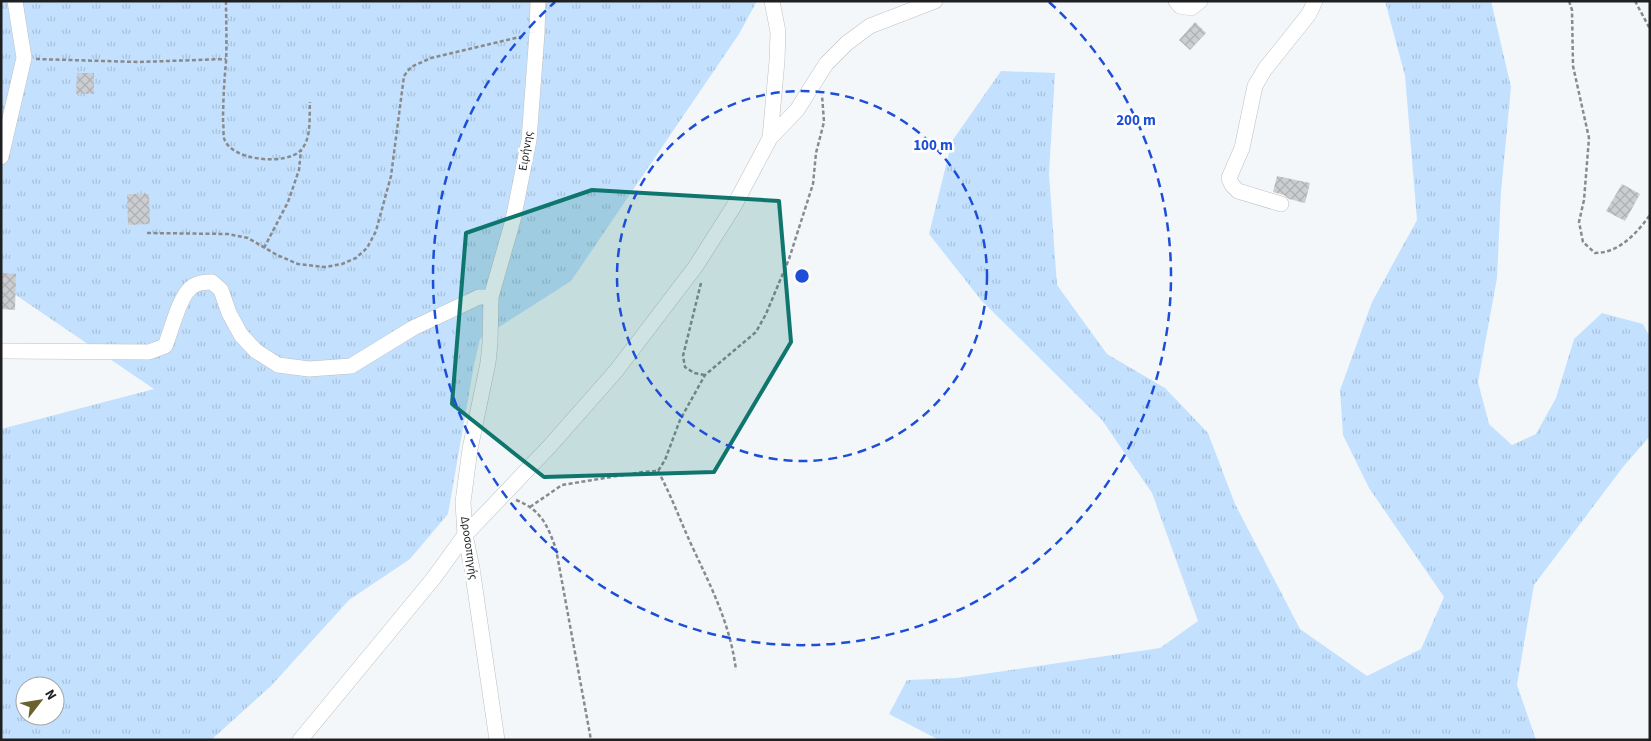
<svg xmlns="http://www.w3.org/2000/svg" width="1651" height="741" font-family="'Source Sans 3',sans-serif">
	<style>
		.grass { fill: url(#grass-tufts); fill-rule: evenodd }
		.building { fill: url(#building-cross-hatch) }
		.lines { fill: none; stroke-linecap: round; stroke-linejoin: round }
		.minor-casing { stroke: #bdc0c2; stroke-width: 16 }
		.path { stroke: #888a8c; stroke-width: 2.5; stroke-dasharray: 4 2.5; stroke-linecap: butt }
		.minor { stroke: #fff; stroke-width: 15 }
		.marked { fill: #0f766e; fill-opacity: 0.2; stroke: #0f766e; stroke-width: 4; stroke-linejoin: round }
		.ring { fill: none; stroke: #1d4ed8; stroke-width: 2.5; stroke-dasharray: 9 6 }
		.labels { text-anchor: middle; dominant-baseline: central; stroke-width: 5; stroke-linejoin: round; paint-order: stroke }
		.street-label { font-size: 12px; fill: #1e1f20; stroke: #fff }
		.centre { fill: #1d4ed8; stroke: #fff; stroke-width: 2.5 }
		.ring-label { font-size: 15px; text-anchor: middle; font-weight: bold; fill: #1d4ed8; stroke: #fff; stroke-width: 5; stroke-linejoin: round; paint-order: stroke }
	</style>
	<defs>
		<pattern id="grass-tufts" width="24" height="20" patternUnits="userSpaceOnUse" patternTransform="scale(1.25)"><rect width="24" height="20" fill="#c3e1fe"/><path d="M3 7l-1-3M5 7V3M7 7l1-3M15 17l-1-3M17 17v-4M19 17l1-3" fill="none" stroke="#a7c1d9"/></pattern>
		<pattern id="building-cross-hatch" width="8" height="8" patternUnits="userSpaceOnUse" patternTransform="scale(1.25)"><rect width="8" height="8" fill="#cbced1"/><path d="M0 0l8 8M0 8l8-8" fill="none" stroke="#aeb0b3"/></pattern>
	</defs>
	<rect width="100%" height="100%" fill="#f4f7fa"/>
	<path class="grass" d="M1,1H757L739,34L571,281L480,339L474,365L448,514L410,559L349,600L271,686L211,740H1V429L154,389L1,285ZM25,686H55V716H25Z
		M1385,1H1491L1511,87L1501,192L1497,278L1478,382L1489,424L1512,445L1536,434L1556,398L1574,339L1602,313L1643,324L1650,337V436L1623,467L1534,585L1517,685L1536,740H939L889,714L907,680L956,678L1160,648L1198,621L1152,493L1102,420L981,300L929,234L952,141L1001,71L1055,73L1049,174L1057,285L1107,354L1165,388L1208,433L1235,504L1300,629L1367,676L1421,649L1444,597L1369,488L1343,435L1340,390L1372,302L1417,220L1405,76Z"/>
	<path class="building" d="M1195,22L1206,33L1190,50L1179,40Z
		M77,73H94V94H76Z
		M1277,176L1310,183L1305,203L1289,199L1284,195L1273,192Z
		M1622,184L1640,194L1625,221L1606,211Z
		M127,194H149L150,224L128,225Z
		M1,273L16,274L15,310L1,309Z"/>
	<g class="lines">
		<defs>
			<path id="minor" d="M1176,1L1180,6L1191,8L1200,1
				M770,138L777,61L778,32L772,1
				M1,157L24,58L15,1
				M1281,204L1238,191L1232,185L1229,178L1242,148L1255,86L1265,69L1309,14L1315,1
				M1,351L149,352L165,346C172,330 179,295 193,286C199,282 206,282 212,282L221,290L229,313L241,335L256,351L278,365L309,369L351,366L413,328L479,297H491
				M300,740L433,579L465,535L549,447L616,371L696,266L734,206L770,138L797,110L826,64L847,43L870,26L935,1
				M497,740L472,568L465,535L463,502L470,449L488,363L490,343L491,297L513,220L529,140L537,33L538,1"/>
		</defs>
		<use href="#minor" class="minor-casing"/>
		<path class="path" d="M226,1C226,21 227,42 226,62C224,83 223,103 223,123C224,128 223,134 224,138C230,161 287,166 301,150C312,138 309,116 310,102
			M1569,1L1572,10L1573,66L1589,138L1584,200L1579,222L1583,242L1595,253C1619,253 1637,233 1650,215
			M1635,1L1650,29
			M36,59L139,62L226,59
			M147,233L228,234L248,238L277,255L298,264L325,267L342,264L356,258L367,248L376,231L391,176L404,76L411,67L431,58L524,36
			M264,248L288,202L299,170L301,150
			M701,283L683,356L685,367L694,373L705,375
			M658,471C671,495 680,520 691,544C711,587 730,623 736,670
			M516,500C541,510 547,524 556,549L591,740
			M530,507L562,485L642,472L658,471L665,460L680,420L705,375L756,332L766,314L789,259L813,184L816,153L824,122L822,95"/>
		<use href="#minor" class="minor"/>
	</g>
	<path class="marked" d="M592,190L779,201L791,342L714,472L544,477L452,404L466,233Z"/>
	<g class="ring">
		<circle cx="802" cy="276" r="185"/>
		<path d="M1049 2A369 369 0 1 1 555 2"/>
	</g>
	<g class="labels">
		<g class="street-label">
			<text transform="translate(526 151) rotate(-81)">Ειρήνης</text>
			<text transform="translate(469 548) rotate(82)">Δροσοπηγής</text>
		</g>
	</g>
	<circle cx="802" cy="276" r="8" class="centre"/>
	<g class="ring-label">
		<text x="1136" y="125">200 m</text>
		<text x="933" y="150">100 m</text>
	</g>
	<rect width="1651" height="741" fill="none" stroke="#1e1f20" stroke-width="5"/>
	<g transform="translate(40 701) rotate(59)"><circle r="24" fill="#ffffff" stroke="#a5a5a6"/>
	<path d="M0-4L9 19L0 12L-9 19Z" fill="#6b612e"/>
	<text y="-8" font-size="14" font-weight="bold" text-anchor="middle" fill="#1e1f20">N</text>
	</g>
</svg>
